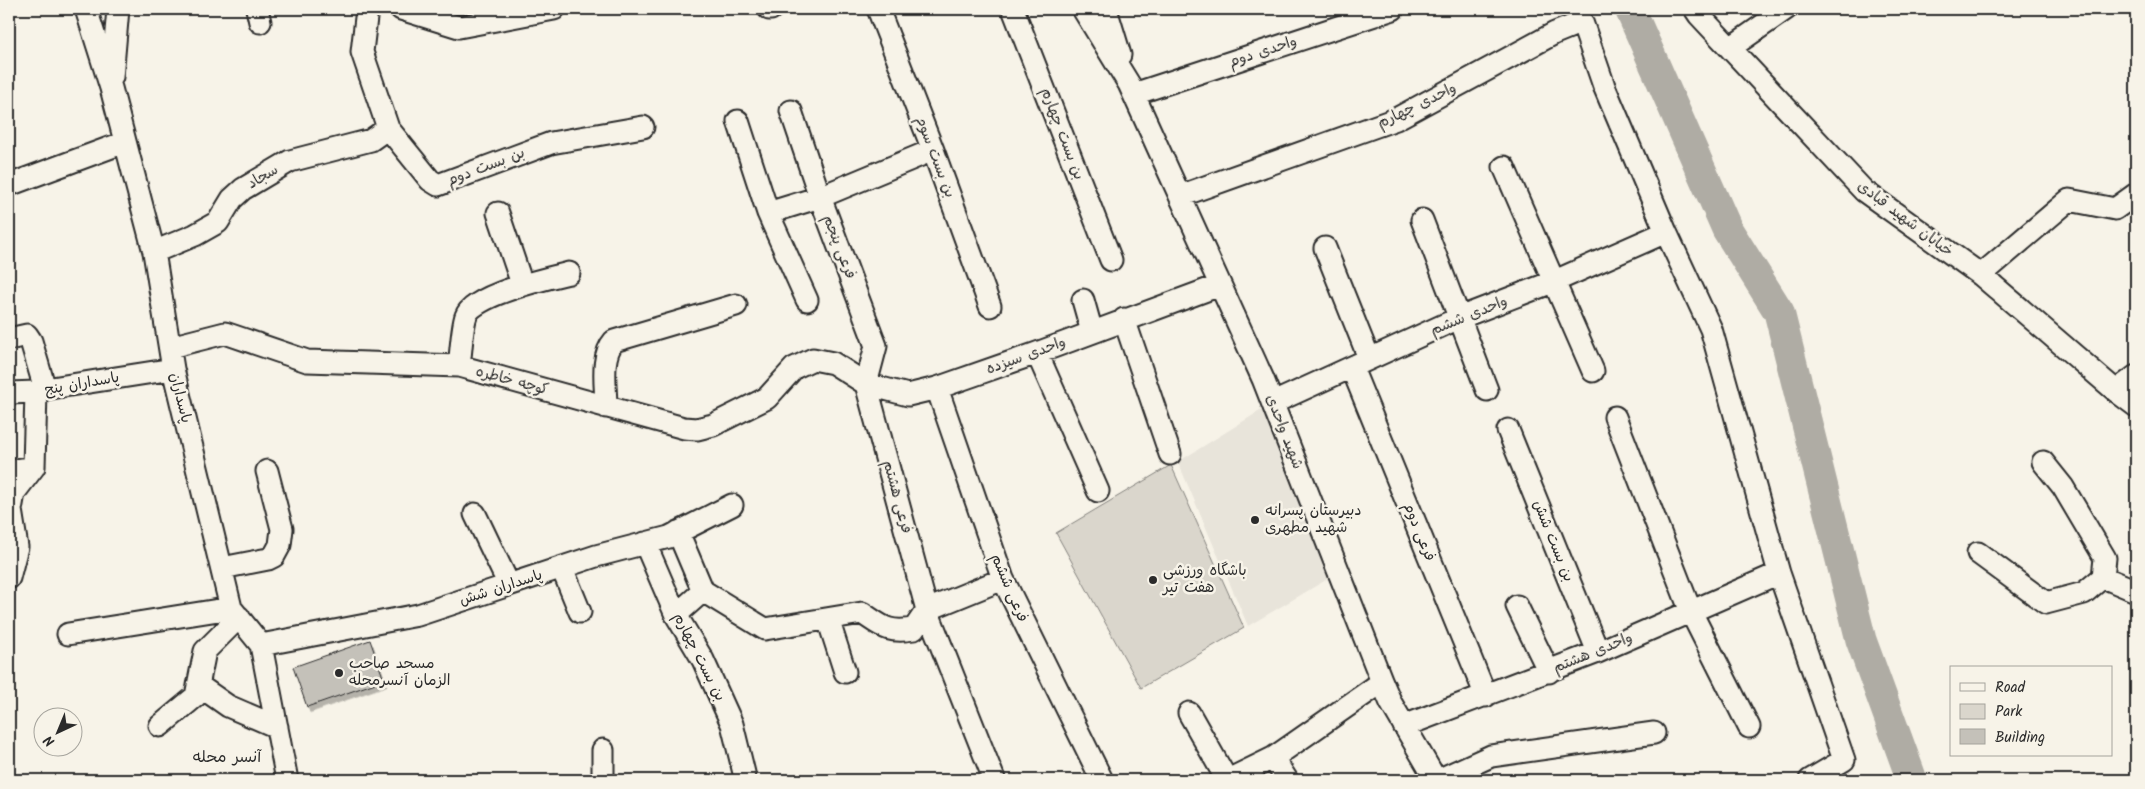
<svg xmlns="http://www.w3.org/2000/svg" width="2145" height="789" font-family="Kalam,'Playpen Sans Arabic',sans-serif">
	<style>
		.built { fill: #e8e4da }
		.green { fill: #dad6cc; stroke: #82807c }
		.lines { fill: none; stroke-linecap: round; stroke-linejoin: round }
		.river { stroke: #afaca4; stroke-width: 31 }
		.building { fill: #c4c1b9; stroke: #2b2b2b; filter: url(#shadow) }
		.minor-casing { stroke: #2b2b2b; stroke-width: 25 }
		.minor { stroke: #f7f3e8; stroke-width: 21 }
		.poi-dot { fill: #2b2b2b; stroke: #f7f3e8; stroke-width: 2 }
		.labels { text-anchor: middle; dominant-baseline: central; stroke-width: 5; stroke-linejoin: round; paint-order: stroke }
		.street-label { font-size: 15px; fill: #2b2b2b; stroke: #f7f3e8 }
		.poi-label { font-size: 15px; fill: #2b2b2b; stroke: #f7f3e8; text-anchor: start }
		.neighbourhood-label { font-size: 16px; fill: #2b2b2b; stroke: #f7f3e8 }
	</style>
	<defs>
		<filter id="shadow"><feDropShadow dx="3" dy="5.5" stdDeviation="0" flood-color="#0004"/></filter>
	</defs>
	<rect width="100%" height="100%" fill="#f7f3e8"/>
	<filter id="ink" filterUnits="userSpaceOnUse"><feTurbulence type="fractalNoise" baseFrequency=".02" numOctaves="2"/><feDisplacementMap in="SourceGraphic" scale="10" xChannelSelector="R" yChannelSelector="G"/><feConvolveMatrix kernelMatrix="1 2 1 2 8 2 1 2 1" color-interpolation-filters="sRGB"/></filter>
	<g filter="url(#ink)">
		<path class="built" d="M1263,409L1331,577L1248,626L1178,462Z"/>
		<path class="green" d="M1171,465L1244,628L1141,688L1056,533Z"/>
		<g class="lines">
			<path class="river" d="M1630,9L1727,229L1779,312L1861,640L1912,780"/>
		</g>
		<path class="building" d="M370,640L384,680L307,707L293,667Z"/>
		<g class="lines">
			<defs>
				<path id="minor" d="M86,9L111,88L154,252L173,369L231,608L261,645L287,780
					M257,9L260,22
					M367,9L362,52L388,128L430,180L438,185L551,143L643,127
					M401,9L459,27L554,9
					M769,9H771
					M878,9L933,150L990,306
					M1013,9L1111,260
					M1083,9L1129,84L1263,379L1382,682L1391,703L1436,780
					M1106,9L1120,55
					M1695,9L1699,15L1864,191L1981,275L2116,391L2136,406
					M1730,48L1786,9
					M112,77L118,9
					M1134,94L1393,9
					M791,111L820,197L876,346L866,384L927,610L994,779
					M738,121L768,213L807,300
					M1504,167L1593,371
					M9,185L125,142
					M1180,196L1396,119L1555,33L1582,22L1604,86L1666,232L1711,329L1779,573L1844,760L1810,780
					M498,213L522,284
					M768,213L820,197L933,150
					M1422,220L1487,390
					M1325,248L1369,358
					M154,252L195,235L218,222L232,199L243,189L290,161L371,140L388,128
					M1981,275L2069,200L2115,209L2136,194
					M1083,300L1092,332
					M1124,319L1170,454
					M9,339L27,335L31,341L45,389
					M170,347L225,333L307,361L459,366L684,428L697,429L713,425L767,398L794,368L813,359L833,363L866,384L908,395L937,388L1037,353L1220,285
					M1037,353L1098,491
					M459,366C461,353 462,327 466,316C473,295 548,278 569,273
					M1352,368L1486,696
					M937,388L1003,579L1102,780
					M2116,391L2136,376
					M9,393L36,392
					M1273,403L1459,318L1555,281L1666,232
					M606,407C606,386 600,357 614,341L736,305
					M1615,417L1691,612L1749,727
					M1508,430L1598,652
					M9,471L34,467
					M475,514L509,585
					M678,532L703,591L765,629L862,613C883,627 887,633 914,629L927,610L1003,579
					M645,543L676,615L703,660L732,724L744,773
					M1978,553L2046,603L2084,593L2103,577L2105,558L2063,487L2043,462
					M222,568L268,559L274,556L280,545L282,529L267,471
					M562,568L580,612
					M2103,577L2136,591
					M9,578L17,547L11,510L14,493L34,467L36,392L45,389L173,369
					M1517,606L1549,672
					M676,615L703,591
					M828,619L845,672
					M68,634L231,608
					M261,645L418,615L596,556L669,537L732,505
					M198,685L228,706L277,727
					M1189,713L1227,780
					M160,726L196,696L205,651L239,617
					M1404,726L1598,652L1779,573
					M1273,758L1287,780
					M603,780V750
					M1228,780L1273,758L1382,682
					M1438,780L1491,756L1654,733"/>
			</defs>
			<use href="#minor" class="minor-casing"/>
			<use href="#minor" class="minor"/>
		</g>
	</g>
	<g class="poi-dot">
		<circle cx="1255" cy="520" r="5"/>
		<circle cx="1153" cy="580" r="5"/>
		<circle cx="339" cy="673" r="5"/>
	</g>
	<g class="labels">
		<g class="street-label">
			<text transform="translate(1263 52) rotate(-18)">واحدی دوم</text>
			<text transform="translate(1417 106) rotate(-26)">واحدی چهارم</text>
			<text transform="translate(1062 134) rotate(69)">بن بست چهارم</text>
			<text transform="translate(935 157) rotate(69)">بن بست سوم</text>
			<text transform="translate(486 167) rotate(-21)">بن بست دوم</text>
			<text transform="translate(263 177) rotate(-31)">سجاد</text>
			<text transform="translate(1905 219) rotate(37)">خیابان شهید قبادی</text>
			<text transform="translate(839 247) rotate(69)">فرعی پنجم</text>
			<text transform="translate(1469 316) rotate(-22)">واحدی ششم</text>
			<text transform="translate(1026 356) rotate(-20)">واحدی سیزده</text>
			<text transform="translate(512 381) rotate(15)">كوچه خاطره</text>
			<text transform="translate(82 384) rotate(-10)">پاسداران پنج</text>
			<text transform="translate(180 398) rotate(76)">پاسداران</text>
			<text transform="translate(1284 432) rotate(69)">شهید واحدی</text>
			<text transform="translate(897 497) rotate(75)">فرعی هشتم</text>
			<text transform="translate(1419 532) rotate(68)">فرعی دوم</text>
			<text transform="translate(1553 541) rotate(68)">بن بست شش</text>
			<text transform="translate(501 588) rotate(-18)">پاسداران شش</text>
			<text transform="translate(1009 588) rotate(67)">فرعی ششم</text>
			<text transform="translate(1593 653) rotate(-22)">واحدی هشتم</text>
			<text transform="translate(699 657) rotate(63)">بن بست چهارم</text>
		</g>
		<g class="poi-label">
			<text x="1265" y="511">دبیرستان پسرانه<tspan x="1265" dy="17">شهید مطهری</tspan></text>
			<text x="1163" y="571">باشگاه ورزشی<tspan x="1163" dy="17">هفت تیر</tspan></text>
			<text x="349" y="664">مسجد صاحب<tspan x="349" dy="17">الزمان آنسرمحله</tspan></text>
		</g>
		<g class="neighbourhood-label">
			<text x="227" y="757">آنسر محله</text>
		</g>
	</g>
	<rect width="2145" height="789" fill="none" stroke="#f7f3e8" stroke-width="30"/>
	<rect x="15" y="15" width="2115" height="759" fill="none" stroke="#2b2b2b" stroke-width="2" filter="url(#ink)"/>
	<rect x="1950" y="666" width="162" height="90" fill="#f7f3e8" stroke="#a5a39c"/>
	<rect x="1960" y="683" width="25" height="8" fill="#f7f3e8" stroke="#a5a39c"/>
	<text x="1995" y="692" font-size="15" fill="#2b2b2b">Road</text>
	<rect x="1960" y="704" width="25" height="15" fill="#dad6cc" stroke="#a5a39c"/>
	<text x="1995" y="716" font-size="15" fill="#2b2b2b">Park</text>
	<rect x="1960" y="729" width="25" height="15" fill="#c4c1b9" stroke="#a5a39c"/>
	<text x="1995" y="742" font-size="15" fill="#2b2b2b">Building</text>
	<g transform="translate(58 732) rotate(224)"><circle r="24" fill="#f7f3e8" stroke="#a5a39c"/>
	<path d="M0-4L9 19L0 12L-9 19Z" fill="#2b2b2b"/>
	<text y="-8" font-size="14" font-weight="bold" text-anchor="middle" fill="#2b2b2b">N</text>
	</g>
</svg>
